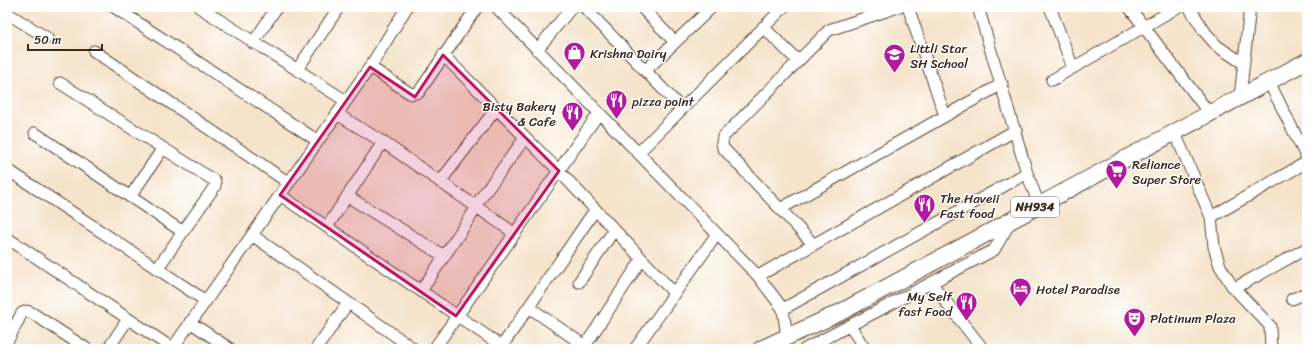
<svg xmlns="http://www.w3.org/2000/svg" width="1314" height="356" font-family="Sriracha,sans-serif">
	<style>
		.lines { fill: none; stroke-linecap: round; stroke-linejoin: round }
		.minor-casing { stroke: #574638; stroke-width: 13 }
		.highway-casing { stroke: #574638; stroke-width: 18 }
		.minor { stroke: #fff; stroke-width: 11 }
		.highway { stroke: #fff; stroke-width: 16 }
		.marked { fill: #c2185b; fill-opacity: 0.2; stroke: #c2185b; stroke-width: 3; stroke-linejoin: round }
		.labels { text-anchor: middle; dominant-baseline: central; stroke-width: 3; stroke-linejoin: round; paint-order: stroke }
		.shield { fill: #fff; stroke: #766a62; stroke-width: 1 }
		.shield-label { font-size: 12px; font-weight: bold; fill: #3b2a1e }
		.poi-label { font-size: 13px; fill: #3b2a1e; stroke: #fff; text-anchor: start }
	</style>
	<rect width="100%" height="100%" fill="#fff"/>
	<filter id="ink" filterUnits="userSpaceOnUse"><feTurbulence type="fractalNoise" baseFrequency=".025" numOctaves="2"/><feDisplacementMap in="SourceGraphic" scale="8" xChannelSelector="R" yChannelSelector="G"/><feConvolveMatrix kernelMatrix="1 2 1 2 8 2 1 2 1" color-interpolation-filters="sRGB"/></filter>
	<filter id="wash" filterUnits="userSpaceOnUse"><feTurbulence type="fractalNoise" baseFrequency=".012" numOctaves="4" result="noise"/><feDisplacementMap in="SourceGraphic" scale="16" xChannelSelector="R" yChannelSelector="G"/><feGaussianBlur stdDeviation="0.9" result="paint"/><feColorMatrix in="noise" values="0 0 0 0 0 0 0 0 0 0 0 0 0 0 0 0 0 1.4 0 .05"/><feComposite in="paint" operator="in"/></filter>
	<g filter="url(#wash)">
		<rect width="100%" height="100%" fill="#f5e3ca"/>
	</g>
	<g filter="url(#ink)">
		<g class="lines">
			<defs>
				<path id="minor" d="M114,7L318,141
					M199,7L346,101
					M496,7L758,276L783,309L787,337
					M584,7L682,109
					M641,7L675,42
					M908,7L945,116
					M978,7L1027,173L1039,205
					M1050,7L1073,68
					M1129,7L1209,113
					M1189,7L1205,32L1217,46L1243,63
					M7,13L47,38
					M763,27L798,61
					M253,43L277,7
					M537,50L572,7
					M94,51L289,183
					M443,55L559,171L675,294
					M370,67L411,94L419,92L477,7
					M297,70L339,7
					M645,71L712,7
					M1052,80L1178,7
					M1269,82L1307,158
					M60,83L215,181V186L157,269
					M1240,97L1250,7
					M337,114L383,142L514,233
					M35,133L183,232
					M1175,133L1211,217L1214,247L1220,266L1232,286L1270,326L1271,349
					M638,153L784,7
					M11,172L206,301
					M440,182L496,109
					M280,195L506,349
					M347,196L444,256
					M130,197L163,148
					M475,206L525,138
					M780,209L1002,84
					M1211,217L1307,162
					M327,227L383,142
					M252,235L414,349
					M7,238L172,348
					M813,244L723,148L722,143L723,137L829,30L898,7
					M758,276L1016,130
					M579,282L614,230
					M931,283L983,349
					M1235,288L1307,248
					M421,291L477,207
					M1292,299L1307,293
					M529,307L585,346
					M783,309L1027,173
					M190,322L230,349
					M850,326L865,349
					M7,342L22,313L27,311L32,313L87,349
					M502,346L595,210
					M108,349L128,319
					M172,349L370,67L407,7
					M316,349L348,303
					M434,349L599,113
					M583,349L642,259
					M635,349L717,234
					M805,349L994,250L1011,221"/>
				<path id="highway" d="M761,349L841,312L1307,61"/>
			</defs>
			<use href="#minor" class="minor-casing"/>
			<use href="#highway" class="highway-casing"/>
			<use href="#minor" class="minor"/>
			<use href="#highway" class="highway"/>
		</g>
	</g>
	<path class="marked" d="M443,55L559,171L456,316L280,195L370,67L415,97Z"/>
	<defs>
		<symbol id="shop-pin" viewBox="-11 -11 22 30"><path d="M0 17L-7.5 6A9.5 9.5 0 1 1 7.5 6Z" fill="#b5179e" stroke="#fff"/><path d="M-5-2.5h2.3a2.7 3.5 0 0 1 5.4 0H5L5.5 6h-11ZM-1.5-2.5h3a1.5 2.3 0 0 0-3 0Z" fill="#fff"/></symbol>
		<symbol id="school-pin" viewBox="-11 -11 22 30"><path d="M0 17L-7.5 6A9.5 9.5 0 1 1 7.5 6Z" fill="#b5179e" stroke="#fff"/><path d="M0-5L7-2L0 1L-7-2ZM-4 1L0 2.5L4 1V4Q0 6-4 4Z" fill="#fff"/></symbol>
		<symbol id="restaurant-pin" viewBox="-11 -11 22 30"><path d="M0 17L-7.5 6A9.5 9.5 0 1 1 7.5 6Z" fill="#b5179e" stroke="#fff"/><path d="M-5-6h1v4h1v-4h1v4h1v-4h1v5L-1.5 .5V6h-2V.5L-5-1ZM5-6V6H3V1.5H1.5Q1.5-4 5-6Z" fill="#fff"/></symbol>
		<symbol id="supermarket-pin" viewBox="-11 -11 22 30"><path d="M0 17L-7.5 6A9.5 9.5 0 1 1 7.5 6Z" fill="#b5179e" stroke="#fff"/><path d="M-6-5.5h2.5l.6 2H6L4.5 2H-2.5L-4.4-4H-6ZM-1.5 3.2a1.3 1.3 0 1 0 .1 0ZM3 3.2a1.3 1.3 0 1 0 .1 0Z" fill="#fff"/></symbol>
		<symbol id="hotel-pin" viewBox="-11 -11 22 30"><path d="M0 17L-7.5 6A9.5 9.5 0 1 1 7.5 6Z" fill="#b5179e" stroke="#fff"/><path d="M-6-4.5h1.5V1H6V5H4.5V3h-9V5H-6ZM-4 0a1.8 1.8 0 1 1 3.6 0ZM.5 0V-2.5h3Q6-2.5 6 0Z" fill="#fff"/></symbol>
		<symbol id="theatre-pin" viewBox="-11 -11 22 30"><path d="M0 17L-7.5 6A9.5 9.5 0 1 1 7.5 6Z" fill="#b5179e" stroke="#fff"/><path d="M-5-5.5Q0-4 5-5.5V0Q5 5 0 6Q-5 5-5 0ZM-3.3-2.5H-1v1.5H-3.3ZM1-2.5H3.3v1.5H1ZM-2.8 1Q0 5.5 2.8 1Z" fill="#fff"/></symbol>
	</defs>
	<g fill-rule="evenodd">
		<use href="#shop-pin" x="562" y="40" width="25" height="34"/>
		<use href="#school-pin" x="882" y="42" width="25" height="34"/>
		<use href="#restaurant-pin" x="604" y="88" width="25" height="34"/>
		<use href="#restaurant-pin" x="560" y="100" width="25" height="34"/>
		<use href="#supermarket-pin" x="1104" y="158" width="25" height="34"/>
		<use href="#restaurant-pin" x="912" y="192" width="25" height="34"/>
		<use href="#hotel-pin" x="1008" y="276" width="25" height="34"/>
		<use href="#restaurant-pin" x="954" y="290" width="25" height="34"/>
		<use href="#theatre-pin" x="1122" y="306" width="25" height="34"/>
	</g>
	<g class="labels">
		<rect class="shield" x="1011" y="197" width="48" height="20" rx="3"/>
		<g class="shield-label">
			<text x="1035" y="207">NH934</text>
		</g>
		<g class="poi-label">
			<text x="910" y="48">Littli Star<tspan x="910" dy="15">SH School</tspan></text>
			<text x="590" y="53">Krishna Dairy</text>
			<text x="632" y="101">pizza point</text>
			<text x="556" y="106" text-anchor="end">Bisty Bakery<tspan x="556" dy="15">&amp; Cafe</tspan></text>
			<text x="1132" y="164">Reliance<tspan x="1132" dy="15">Super Store</tspan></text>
			<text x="940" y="198">The Haveii<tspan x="940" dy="15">Fast food</tspan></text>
			<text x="1036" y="289">Hotel Paradise</text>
			<text x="952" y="296" text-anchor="end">My Self<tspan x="952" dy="15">fast Food</tspan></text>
			<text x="1150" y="318">Platinum Plaza</text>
		</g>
	</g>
	<rect width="1314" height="356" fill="none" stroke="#fff" stroke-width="24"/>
	<path d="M28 44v6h74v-6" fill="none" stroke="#3b2a1e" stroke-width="2"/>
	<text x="34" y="44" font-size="12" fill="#3b2a1e" stroke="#ffffff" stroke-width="3" paint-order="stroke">50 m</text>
</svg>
